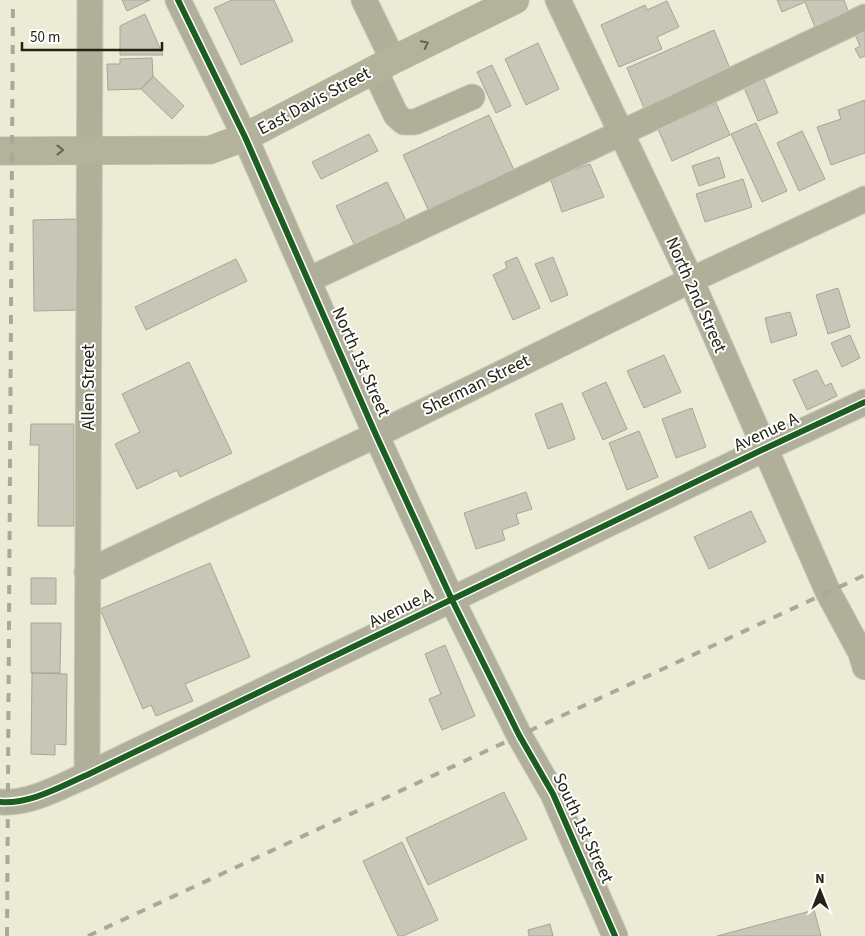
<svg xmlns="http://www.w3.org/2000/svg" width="865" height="936" font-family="'Source Sans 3',sans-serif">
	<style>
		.building { fill: #c8c7b7; stroke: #a7a696 }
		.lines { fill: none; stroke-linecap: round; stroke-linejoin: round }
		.minor-casing { stroke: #cac9b9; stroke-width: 27 }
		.major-casing { stroke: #cac9b9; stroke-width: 29 }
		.minor { stroke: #b0af9a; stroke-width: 25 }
		.major { stroke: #b3b29b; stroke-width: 28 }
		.rail { stroke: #aaa997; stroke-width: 4; stroke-dasharray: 9 9; stroke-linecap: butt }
		.cycleway-casing { stroke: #fff; stroke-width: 9 }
		.cycleway { stroke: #1b5e20; stroke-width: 6 }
		.oneway { stroke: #646351 }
		.labels { text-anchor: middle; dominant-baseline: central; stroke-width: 4; stroke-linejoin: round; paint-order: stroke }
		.street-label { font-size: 18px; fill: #232315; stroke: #fff }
	</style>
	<rect width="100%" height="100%" fill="#ecebd6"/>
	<path class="building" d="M122,0H150L127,11Z
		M232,0H274L293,41L241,65L214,8Z
		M777,0H844L851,18L817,32L805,2L782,12Z
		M667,1L679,27L657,37L662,49L619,67L601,25L645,5L647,10Z
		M145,14L163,55H120V26Z
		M865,27V56L860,58L855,49L860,46L854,32Z
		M714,30L731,71L644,108L627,68Z
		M538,43L559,89L526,105L505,59Z
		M152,58L153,76L141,89L108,90L107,64H120V59Z
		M492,65L511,106L496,113L477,72Z
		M153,76L184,106L172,119L141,89Z
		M763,77L778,113L758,121L743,85Z
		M865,100V153L831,165L817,127L841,119L838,110Z
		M716,103L730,135L672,161L658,129Z
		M489,115L514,170L428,209L403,155Z
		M756,123L787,191L762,202L731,134Z
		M802,131L825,179L799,191L777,143Z
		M369,134L378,151L321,179L312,162Z
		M719,157L725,177L699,186L692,166Z
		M590,164L604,197L562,212L550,178Z
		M743,179L752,207L705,222L696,194Z
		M387,182L406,220L355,246L336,206Z
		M77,219L78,310L34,311L33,220Z
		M517,257L540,308L513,320L493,275L507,268L505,262Z
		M553,257L568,295L551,302L535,264Z
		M236,259L247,281L146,330L135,307Z
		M838,288L850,327L828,334L816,295Z
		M790,312L797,335L771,343L765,318Z
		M850,335L860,358L842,367L831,343Z
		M664,355L681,392L644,408L627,371Z
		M189,362L232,453L180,477L177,470L137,489L115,444L140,432L122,394Z
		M817,370L825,386L831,383L837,396L807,410L793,380Z
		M606,382L627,429L603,440L582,393Z
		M562,403L575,439L548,449L535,414Z
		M692,408L706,447L676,458L662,419Z
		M31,424H74V526H38L39,445H30Z
		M639,431L658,477L627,490L609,443Z
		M526,492L532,509L516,514L519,524L502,530L505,540L476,549L464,513Z
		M751,511L766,542L709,569L694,537Z
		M210,563L250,657L185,684L193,701L156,716L151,705L143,709L100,609Z
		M31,578H56V604H31Z
		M31,623H61L60,673H31Z
		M445,645L475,716L442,730L429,699L441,694L425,654Z
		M32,673L67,674L66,745L55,744V755L31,754Z
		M504,792L527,839L428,885L406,838Z
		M402,842L438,920L403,936H398L363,861Z
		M814,910L821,936H717Z
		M550,924L553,936H529L528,930Z"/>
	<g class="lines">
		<defs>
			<path id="minor" d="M178,0L245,137L376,435L452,600L519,735L553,794L615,936
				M364,0L393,60
				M558,0L691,280L828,592L861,653L865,667
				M374,69L396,115L404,122H415L472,97
				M308,280L621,133L865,17
				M87,572L376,435L691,280L865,199
				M87,775L90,0
				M0,802C31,804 59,787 87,775L764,449L865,402"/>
			<path id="major" d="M0,151L210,150L245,137L393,60L515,0"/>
		</defs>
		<use href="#minor" class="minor-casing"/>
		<use href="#major" class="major-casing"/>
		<use href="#minor" class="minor"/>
		<use href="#major" class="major"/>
		<path class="rail" d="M7,936L13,0
			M88,936L865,575"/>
		<defs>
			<path id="cycleway" d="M178,0L245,137L376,435L452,600L519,735L553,794L615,936
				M0,802C31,804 59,787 87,775L764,449L865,402"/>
		</defs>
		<use href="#cycleway" class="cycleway-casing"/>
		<use href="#cycleway" class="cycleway"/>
	</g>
	<defs><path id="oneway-chevron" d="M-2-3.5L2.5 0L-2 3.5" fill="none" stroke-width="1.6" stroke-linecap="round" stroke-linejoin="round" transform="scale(1.25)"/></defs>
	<g class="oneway">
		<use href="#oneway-chevron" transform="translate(425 44) rotate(-26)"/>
		<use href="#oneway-chevron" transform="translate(60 150)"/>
	</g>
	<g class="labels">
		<g class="street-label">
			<text transform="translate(314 101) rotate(-28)">East Davis Street</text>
			<text transform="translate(696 295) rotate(66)">North 2nd Street</text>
			<text transform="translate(361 362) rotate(66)">North 1st Street</text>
			<text transform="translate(476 385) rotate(-26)">Sherman Street</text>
			<text transform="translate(88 387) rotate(-90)">Allen Street</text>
			<text transform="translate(766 432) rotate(-25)">Avenue A</text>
			<text transform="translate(401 608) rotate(-26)">Avenue A</text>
			<text transform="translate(583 828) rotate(65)">South 1st Street</text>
		</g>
	</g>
	<g transform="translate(820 891)" stroke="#ffffff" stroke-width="4" paint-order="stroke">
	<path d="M0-4L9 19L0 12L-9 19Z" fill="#232315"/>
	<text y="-8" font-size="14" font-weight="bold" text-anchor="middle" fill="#232315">N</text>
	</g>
	<path d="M22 42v8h140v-8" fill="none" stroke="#232315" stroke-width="2.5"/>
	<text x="30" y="42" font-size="15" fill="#232315" stroke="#ffffff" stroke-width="4" paint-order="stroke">50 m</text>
</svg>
